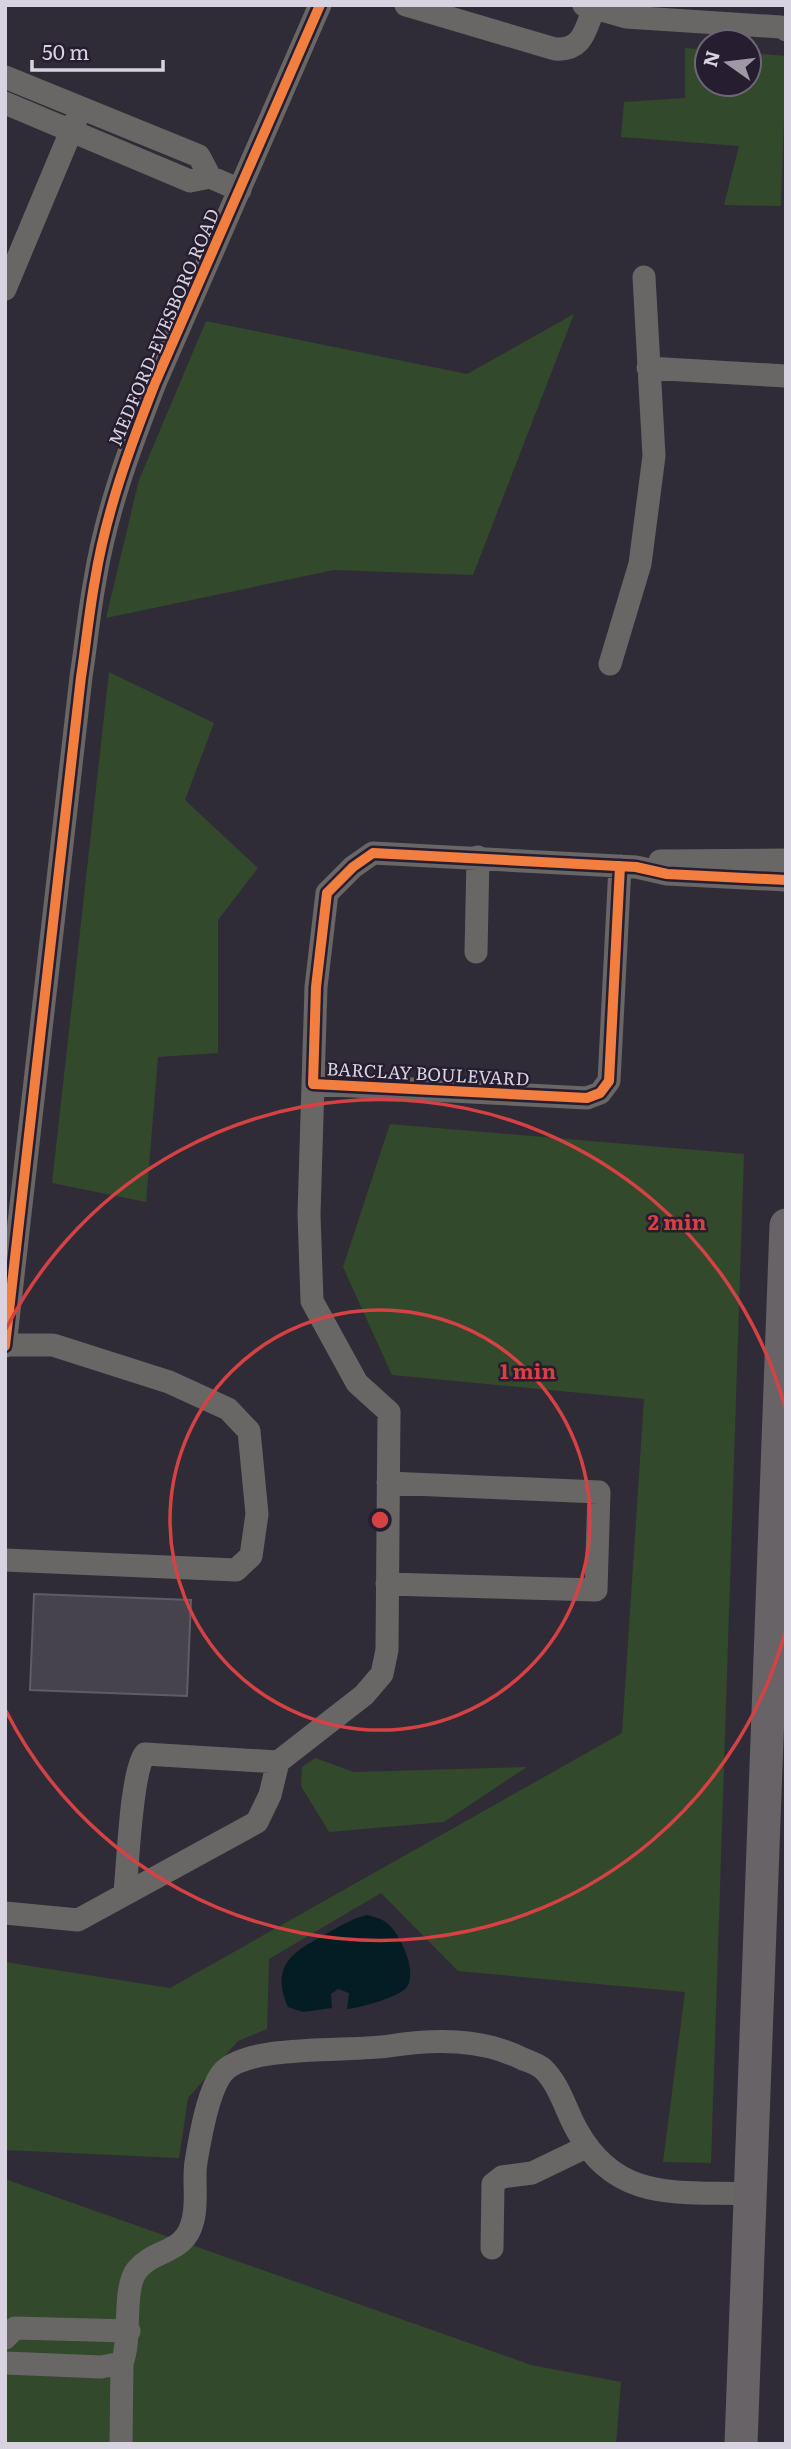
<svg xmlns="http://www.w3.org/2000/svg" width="791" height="2449" font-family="Literata,serif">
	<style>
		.green { fill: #32492c }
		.water { fill: #041d25 }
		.building { fill: #47434c; stroke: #605c66; stroke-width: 2 }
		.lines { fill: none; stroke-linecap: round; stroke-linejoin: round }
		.minor { stroke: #696666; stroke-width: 23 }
		.highway { stroke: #686366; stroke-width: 33 }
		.cycleway-casing { stroke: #261d30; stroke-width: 15 }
		.cycleway { stroke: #f27e40; stroke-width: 10 }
		.ring { fill: none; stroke: #d64244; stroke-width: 3.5 }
		.labels { text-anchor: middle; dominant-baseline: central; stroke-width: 5; stroke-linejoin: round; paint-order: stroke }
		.street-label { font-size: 18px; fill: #d8d3e0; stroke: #261d30 }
		.centre { fill: #d64244; stroke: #261d30; stroke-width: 3.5 }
		.ring-label { font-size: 21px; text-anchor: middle; font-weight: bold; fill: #d64244; stroke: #261d30; stroke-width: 5; stroke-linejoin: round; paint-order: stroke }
	</style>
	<rect width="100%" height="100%" fill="#302c37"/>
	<path class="green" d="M685,48L707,50V84H749V53L786,56L781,206L724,205L739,146L621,137L624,102L685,98Z
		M574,314L473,575L334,570L106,618L139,480L206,321L467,374Z
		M109,672L214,723L185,800L258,868L218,920V1053L158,1057L146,1202L52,1183Z
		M390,1124L744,1154L711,2163L663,2162L685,1992L458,1971L381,1893L269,1959L267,2029L238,2041L188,2098L179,2158L5,2150V1962L170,1988L622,1733L644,1399L392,1375L343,1267Z
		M315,1758L354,1772L527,1767L444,1822L329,1832L301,1786L302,1767Z
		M5,2179L531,2365L621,2382L616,2444H5Z"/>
	<path class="water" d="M367,1915C374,1917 381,1918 387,1923C400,1933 418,1972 407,1987C400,1997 360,2008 347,2009L349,1993L338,1989L331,1994L332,2008L303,2012L288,2007C270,1964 293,1952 326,1934C339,1927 352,1918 367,1915Z"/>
	<path class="building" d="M34,1594L191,1600L187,1696L30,1690Z"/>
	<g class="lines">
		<path class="minor" d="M406,5L555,49C583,51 585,30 594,8
			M584,5L626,17L781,27L786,30
			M5,77L199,156L210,177
			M5,103L190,181L210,177L240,190
			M5,289L77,117
			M648,368L786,376
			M610,664L640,564L654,456L644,277
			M660,861L786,860
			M620,866L609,1081L600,1093L587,1098L313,1084L316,987L327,893L353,867L373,853L636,867L667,874L786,880
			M476,952L478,857
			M5,1345H53L169,1382L228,1409L249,1431L257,1514L251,1556L236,1570L5,1560
			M5,1346L81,677C86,645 89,612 95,580C106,512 130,447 155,383L320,5
			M387,1584L596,1590L599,1492L388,1483
			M125,1892C128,1864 131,1772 145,1754L278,1762
			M5,1913L78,1920L257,1822L270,1795L278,1762L364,1695L382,1674L387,1650L389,1412L357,1383L312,1301L309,1214L313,1084
			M492,2248L493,2184L502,2177L532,2173L586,2147
			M5,2338L15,2328L129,2331
			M5,2363L101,2367L122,2363C132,2338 122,2289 137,2270C156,2247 185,2255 193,2220C198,2201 193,2180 196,2162C200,2138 208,2088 224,2071C250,2044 350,2052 389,2046C434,2039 481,2038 523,2059C528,2061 537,2064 542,2068C560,2084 566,2112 578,2132C618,2203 679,2191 750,2194
			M121,2444L122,2363"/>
		<path class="highway" d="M741,2444L786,1225"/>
		<defs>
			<path id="cycleway" d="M620,866L609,1081L600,1093L587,1098L313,1084L316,987L327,893L353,867L373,853L636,867L667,874L786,880
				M5,1346L81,677C86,645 89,612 95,580C106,512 130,447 155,383L320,5"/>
		</defs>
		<use href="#cycleway" class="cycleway-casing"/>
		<use href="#cycleway" class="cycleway"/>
	</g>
	<g class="ring">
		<circle cx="380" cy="1520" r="210"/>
		<path d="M786 1629A420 420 0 0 1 6 1711M6 1329A420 420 0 0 1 786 1411"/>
	</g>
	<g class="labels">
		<g class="street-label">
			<text transform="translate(163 327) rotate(-67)">MEDFORD-EVESBORO ROAD</text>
			<text transform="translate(428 1073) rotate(3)">BARCLAY BOULEVARD</text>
		</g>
	</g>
	<circle cx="380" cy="1520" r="10" class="centre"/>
	<g class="ring-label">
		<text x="677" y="1230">2 min</text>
		<text x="528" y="1379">1 min</text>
	</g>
	<rect width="791" height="2449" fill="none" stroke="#d8d3e0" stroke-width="14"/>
	<g transform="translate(728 63) rotate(284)"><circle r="33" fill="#261d30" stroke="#6d6676" stroke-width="2"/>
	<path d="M0-5L12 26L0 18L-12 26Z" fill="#9d99a5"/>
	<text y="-10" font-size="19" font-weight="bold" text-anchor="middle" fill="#d8d3e0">N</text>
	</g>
	<path d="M32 60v10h131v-10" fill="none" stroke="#d8d3e0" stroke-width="3.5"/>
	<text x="42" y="60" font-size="21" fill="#d8d3e0" stroke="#261d30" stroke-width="5" paint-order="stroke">50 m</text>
</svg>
